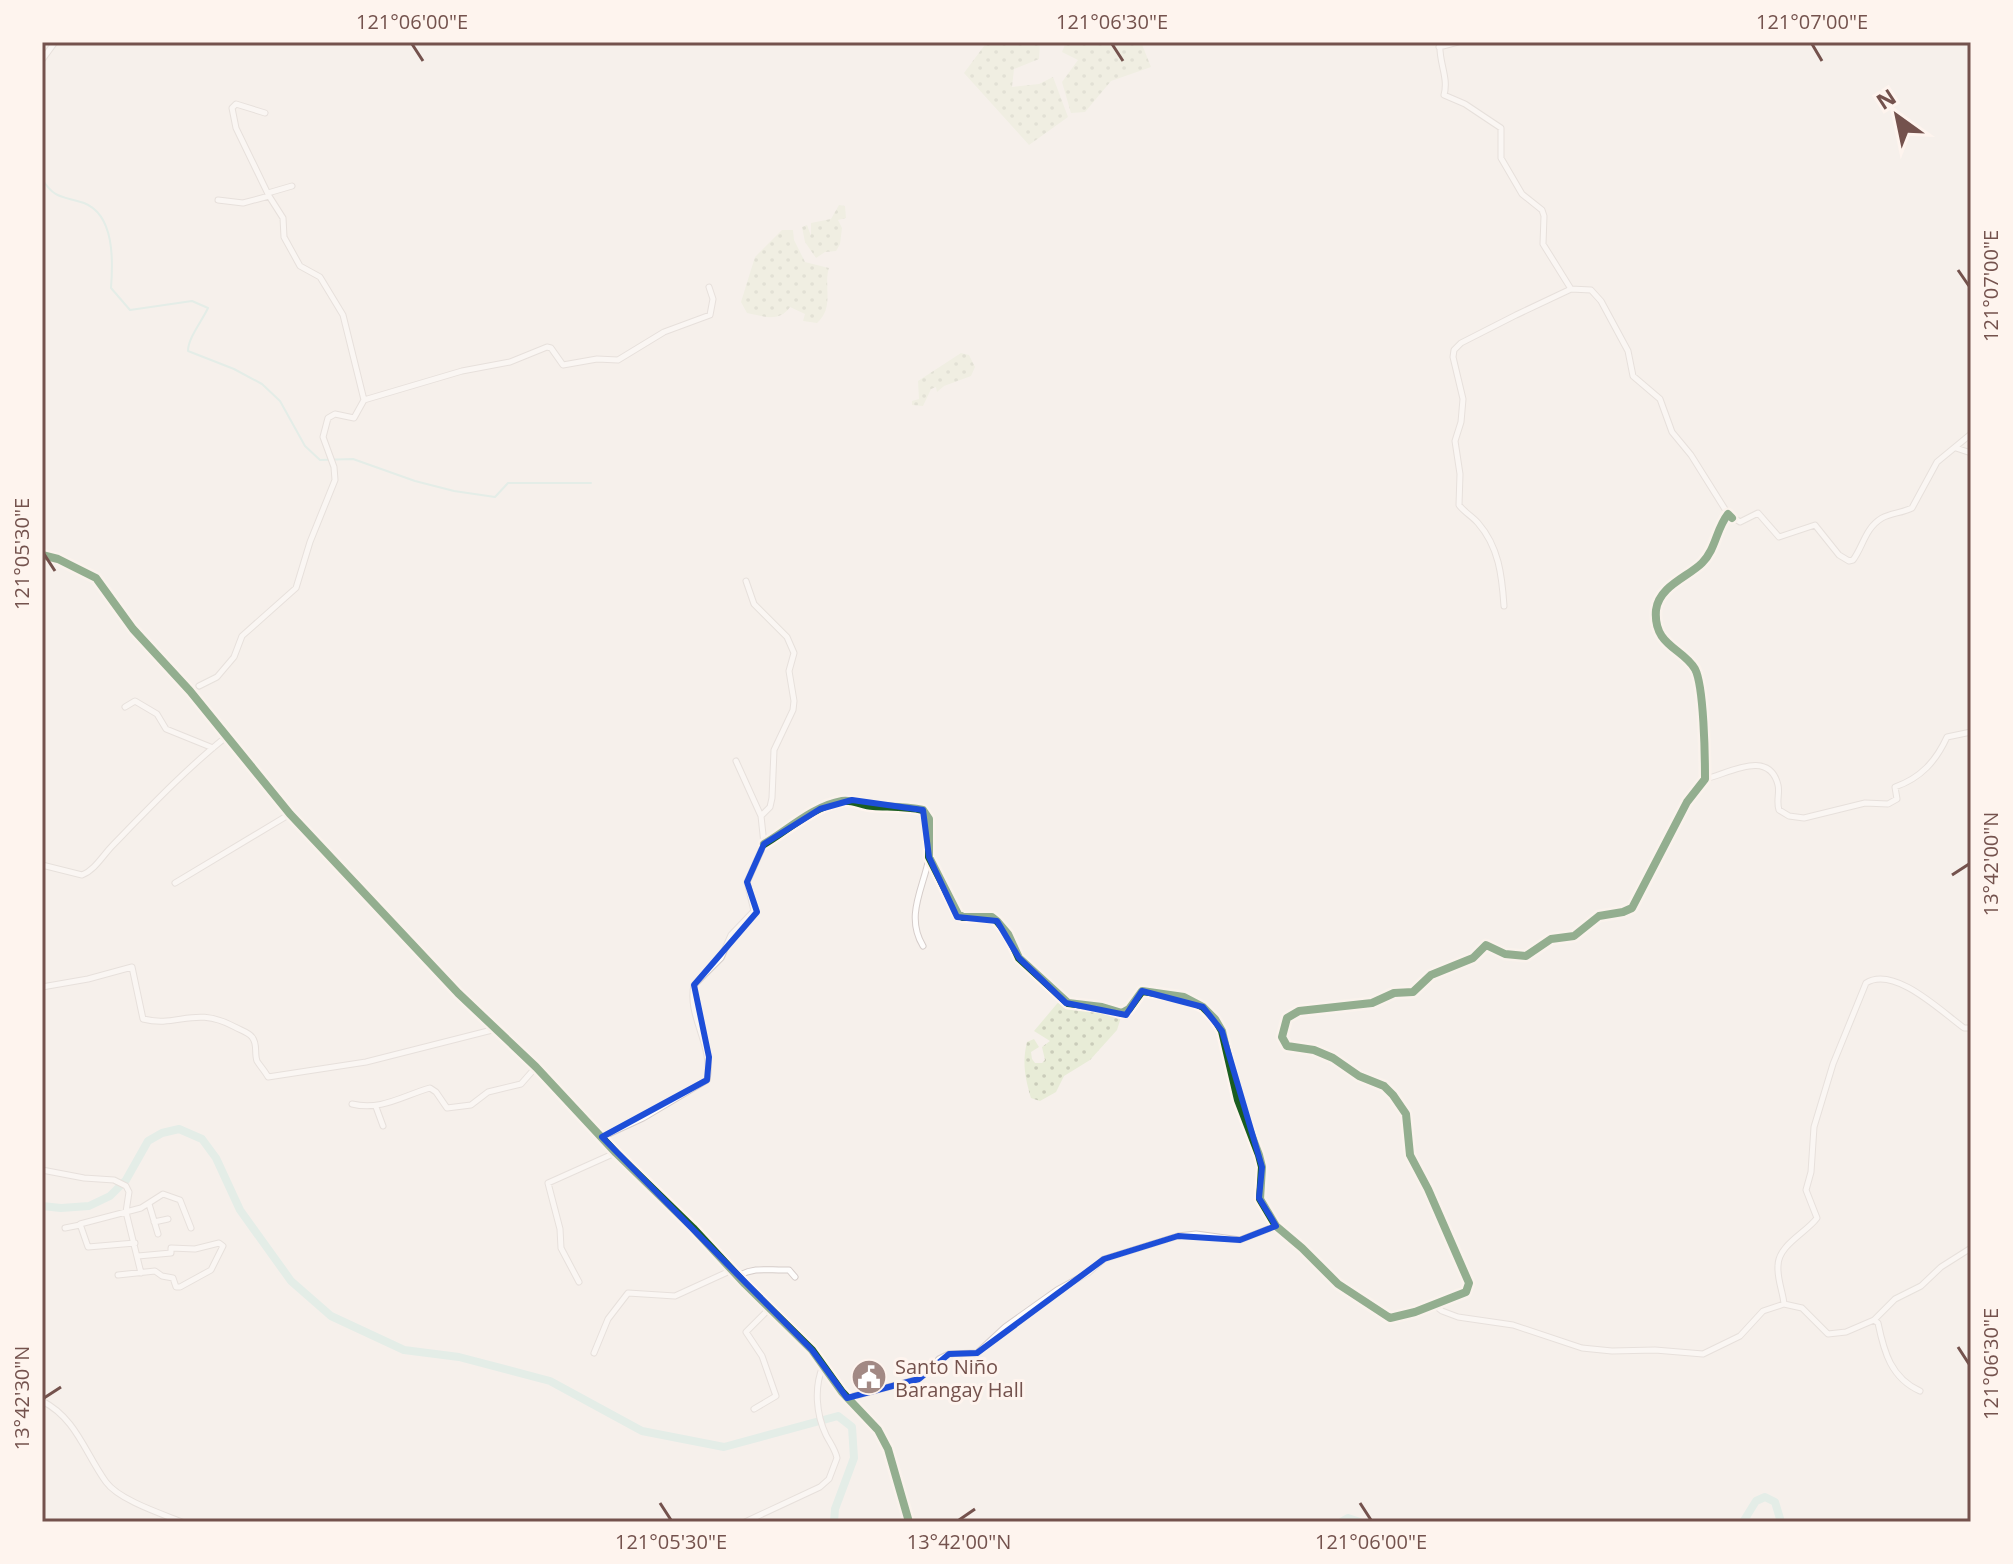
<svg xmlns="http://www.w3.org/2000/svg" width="2013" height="1564" font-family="'Open Sans',sans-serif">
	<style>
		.green { fill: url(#green-dots) }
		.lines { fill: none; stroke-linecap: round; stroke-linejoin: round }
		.stream { stroke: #cee8e3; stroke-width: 2 }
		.river { stroke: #cee8e3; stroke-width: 8 }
		.minor-casing { stroke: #d5ccc9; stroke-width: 7 }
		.minor { stroke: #fefdfc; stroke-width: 5 }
		.cycleway-casing { stroke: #fef4ee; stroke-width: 13 }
		.cycleway { stroke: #1b5e20; stroke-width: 8 }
		.marked { fill: none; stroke: #1d4ed8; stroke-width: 6; stroke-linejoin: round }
		.ticks { fill: none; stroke: #74524d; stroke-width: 3 }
		.labels { text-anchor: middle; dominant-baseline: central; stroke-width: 6; stroke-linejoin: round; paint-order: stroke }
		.poi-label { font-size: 20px; fill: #74524d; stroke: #fef4ee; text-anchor: start }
		.neatline { fill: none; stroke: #74524d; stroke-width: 3 }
		.ticks-label { font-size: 20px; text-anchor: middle; fill: #74524d }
	</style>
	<defs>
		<pattern id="green-dots" width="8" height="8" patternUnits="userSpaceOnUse" patternTransform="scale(2)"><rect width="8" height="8" fill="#e8ecd7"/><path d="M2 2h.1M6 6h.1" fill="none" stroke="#caccba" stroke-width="1.8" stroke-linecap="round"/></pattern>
	</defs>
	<rect width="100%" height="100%" fill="#f6f0eb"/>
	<path class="green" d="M987,42H1040L1039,59L1014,69L1012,87L1039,84L1053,77L1068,117L1029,145L964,73Z
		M1066,42H1141L1151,67L1111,81L1085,112L1071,113L1062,82L1078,60L1062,52Z
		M839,205L845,206L846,218L838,220L842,228L840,244L836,251L825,252L816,258L805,242L802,227L807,225L811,236V223L831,219Z
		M782,230H793L794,240L805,262L829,268C823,285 835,307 817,323L803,321L805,314L790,307C779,323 763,316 747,313L741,302L755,257Z
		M961,353L969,355L975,367L971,376L944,386L937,392L936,387L931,389L923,406L912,405V401L919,399L918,381Z
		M1061,999L1122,1014L1117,1030L1090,1060L1064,1076L1056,1092L1040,1101L1031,1098C1025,1078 1022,1062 1027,1042L1034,1039L1039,1047L1031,1052L1032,1059L1035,1063H1042L1045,1060L1042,1047L1050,1041L1034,1031Z"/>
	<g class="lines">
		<path class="stream" d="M42,179C55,200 64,196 84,203C115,215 113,262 111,288L130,310L192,301L208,308C202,321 188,338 188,351L234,369L262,384L280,401L305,446L320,460L353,459L415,481L454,491L495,497L508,483H591"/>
		<path class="river" d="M42,1206L61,1208L89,1206L110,1196L126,1180L148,1141L162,1133L179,1129L202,1139L216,1158L240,1210L291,1281L331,1316L404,1350L459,1357L550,1381L642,1431L724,1447L838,1416L852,1427L854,1458L835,1509L834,1522
			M1341,1522L1348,1518L1360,1522
			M1743,1522L1756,1501L1765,1497L1775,1502L1781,1522"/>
		<defs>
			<path id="minor" d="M1440,42C1438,61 1449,77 1444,95L1465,104L1501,128V158L1522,194L1542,210L1544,216L1543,244L1571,289
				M1439,47L1458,42
				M42,60L55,42
				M268,193L292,186
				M218,200L243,203L269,196
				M364,400L462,371L510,362L547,347L551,348L563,365L597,359L618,360L664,332L710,315L713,299L709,287
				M1956,448L1971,453
				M42,555L58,559L96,578L133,629L190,691L290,814L458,993L536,1067L616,1153L693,1228L745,1284L812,1350L842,1392L878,1430L888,1449L909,1522
				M1504,606C1502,576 1499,547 1478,523C1472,516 1464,512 1459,505L1460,474L1455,441L1461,422L1463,399L1453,357L1454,350L1461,343L1516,315L1571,289L1591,290L1601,301L1628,351L1633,376L1660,399L1672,432L1691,455L1728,514L1740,522L1758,513L1779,537L1815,525L1839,555L1849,561L1853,560C1863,547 1865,528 1882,518C1891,513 1902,513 1912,508L1937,462L1971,434
				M199,686L217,677L234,657L242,636L296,588L310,542L335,480L334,467L323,437L328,418L335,414L354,418L364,400L343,315L320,277L300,266L284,237L283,218L269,196L236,128L232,108L236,104L265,113
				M125,707L135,701L157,714L166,729L213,748
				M736,761L761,816
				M1705,779C1728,774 1769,748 1778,785C1780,793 1776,801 1779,810L1789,816L1804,818L1865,803L1888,804L1897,799L1895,787C1921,778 1936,761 1947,737L1971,732
				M764,844C788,830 813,806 842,801C853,799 862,806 873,806C890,807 906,806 923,810L929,819V857L958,914L963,917H992L997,921L1008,934L1019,958L1068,1003L1102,1007L1122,1013L1129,1009L1142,991L1184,997L1203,1007L1215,1019L1222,1031L1238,1100L1259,1155L1262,1167L1260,1199L1276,1226L1302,1248L1338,1284L1390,1318L1415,1312L1466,1292L1469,1283L1428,1189L1410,1155L1406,1114L1393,1095L1384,1086L1359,1076L1333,1058L1314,1050L1287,1046C1277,1033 1285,1017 1299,1011L1372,1003L1394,993L1413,992L1431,975L1473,958L1486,945L1505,954L1526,956L1551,939L1574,936L1599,916L1623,912L1632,908L1687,802L1705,779C1705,757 1704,686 1695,669C1683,648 1653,646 1656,610C1659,586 1688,577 1702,563C1716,549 1716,529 1728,514
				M42,865L82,875C95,870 103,855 113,845C149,808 186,769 226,737
				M175,883L290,814
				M923,946C905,916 923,889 929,858
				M42,987L88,979L132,967L143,1019C179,1028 194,1005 235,1027C240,1030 248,1032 252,1037C258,1044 254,1053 257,1061C260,1066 265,1071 268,1077L366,1062L496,1029
				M352,1104C381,1111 402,1096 430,1088L436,1092L447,1108L471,1105L488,1092L521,1084L536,1067
				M376,1107L383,1126
				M602,1137L643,1118L707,1080C714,1045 687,1017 694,985L721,958L731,935L754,911L747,882L764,844L761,816L770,807L772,798L774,750L793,710L794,701L789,671L794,653L787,637L754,604L746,581
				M42,1170L84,1178L114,1180L126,1186L129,1192L126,1212L141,1273
				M149,1204L158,1234
				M154,1222L168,1219
				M65,1228L80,1225
				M135,1243L88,1247L80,1224L141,1208L163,1194L180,1200L191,1228
				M118,1275L155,1271L162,1276L173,1278L176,1287H180L211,1270L223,1246L219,1243L195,1249L171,1248V1253L138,1256
				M738,1276C756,1266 769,1271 789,1270L795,1277
				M579,1282L561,1248L560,1229L548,1183L615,1153
				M1433,1304L1442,1311L1458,1317L1513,1325L1582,1348L1612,1351L1655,1350L1703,1354L1740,1336L1763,1311L1784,1304L1802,1308L1828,1334L1846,1332L1874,1320L1895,1299L1921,1286L1941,1267L1971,1248
				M1784,1304C1783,1292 1777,1279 1778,1266C1778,1245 1806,1233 1817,1218L1806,1190L1811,1172L1814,1127L1833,1064L1866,983C1894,965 1942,1012 1964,1028H1971
				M1874,1320L1878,1323C1884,1352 1891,1378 1920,1391
				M594,1353L608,1319L628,1293L675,1296L732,1270
				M847,1398L919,1379L939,1359L949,1354L977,1353L1005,1327L1057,1290L1088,1273L1104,1259L1178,1236L1196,1234L1240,1240L1276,1226
				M42,1401C76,1418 85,1453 106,1482C119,1500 162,1514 182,1522
				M754,1409L776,1396L762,1356L746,1332L769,1309
				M745,1522L820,1487L829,1479L837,1458C835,1449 830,1443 826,1435C816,1414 814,1387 823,1366"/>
		</defs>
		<use href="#minor" class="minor-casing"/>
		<use href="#minor" class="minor"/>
		<defs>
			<path id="cycleway" d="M42,555L58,559L96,578L133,629L190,691L290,814L458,993L536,1067L616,1153L693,1228L745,1284L812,1350L842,1392L878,1430L888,1449L909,1522
				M764,844C788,830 813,806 842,801C853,799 862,806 873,806C890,807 906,806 923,810L929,819V857L958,914L963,917H992L997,921L1008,934L1019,958L1068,1003L1102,1007L1122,1013L1129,1009L1142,991L1184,997L1203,1007L1215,1019L1222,1031L1238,1100L1259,1155L1262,1167L1260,1199L1276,1226L1302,1248L1338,1284L1390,1318L1415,1312L1466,1292L1469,1283L1428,1189L1410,1155L1406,1114L1393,1095L1384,1086L1359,1076L1333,1058L1314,1050L1287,1046L1282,1037L1287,1018L1299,1011L1372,1003L1394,993L1413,992L1431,975L1473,958L1486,945L1505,954L1526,956L1551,939L1574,936L1599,916L1623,912L1632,908L1687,802L1705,779C1705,757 1704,686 1695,669C1683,648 1653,646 1656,610C1659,586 1688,577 1702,563C1716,549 1716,529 1728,514L1732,518"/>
		</defs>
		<use href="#cycleway" class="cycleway-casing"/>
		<use href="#cycleway" class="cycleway"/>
	</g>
	<path d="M0 0H2013V1564H0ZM852,800L923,810L929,857L957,917L997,921L1019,958L1066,1003L1126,1015L1142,991L1203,1007L1222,1031L1262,1167L1259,1198L1276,1226L1240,1240L1178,1236L1104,1259L977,1353L949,1354L919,1379L847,1398L812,1350L602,1137L707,1080L709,1057L694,985L757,912L747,882L764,844L820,809Z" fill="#f6f0eb" fill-opacity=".55" fill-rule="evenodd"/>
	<path class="marked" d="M852,800L923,810L929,857L957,917L997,921L1019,958L1066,1003L1126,1015L1142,991L1203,1007L1222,1031L1262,1167L1259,1198L1276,1226L1240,1240L1178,1236L1104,1259L977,1353L949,1354L919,1379L847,1398L812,1350L602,1137L707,1080L709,1057L694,985L757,912L747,882L764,844L820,809Z"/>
	<path class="ticks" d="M412,44L423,61M1112,44L1123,61M1812,44L1822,61M1958,270L1969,286M44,554L55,571M1952,875L1969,864M1958,1347L1969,1364M44,1398L61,1387M660,1503L671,1520M1360,1503L1371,1520M959,1520L975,1509"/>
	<defs>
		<symbol id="civic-disc" viewBox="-11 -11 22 22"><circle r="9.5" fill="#a28984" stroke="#fef4ee"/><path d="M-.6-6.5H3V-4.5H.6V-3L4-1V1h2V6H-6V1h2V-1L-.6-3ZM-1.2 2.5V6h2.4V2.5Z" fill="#fff"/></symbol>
	</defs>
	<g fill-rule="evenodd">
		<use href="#civic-disc" x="849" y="1357" width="40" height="40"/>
	</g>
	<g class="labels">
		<g class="poi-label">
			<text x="895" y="1366">Santo Niño<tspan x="895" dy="23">Barangay Hall</tspan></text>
		</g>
	</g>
	<rect width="2013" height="1564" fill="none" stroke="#fef4ee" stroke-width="88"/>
	<g transform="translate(1897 116) rotate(327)" stroke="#fef4ee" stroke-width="6" paint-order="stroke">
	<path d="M0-6L14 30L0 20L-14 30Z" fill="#74524d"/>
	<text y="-12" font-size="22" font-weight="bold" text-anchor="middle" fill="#74524d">N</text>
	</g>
	<rect x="44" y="44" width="1925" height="1476" class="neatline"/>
	<g class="ticks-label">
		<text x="412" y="29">121°06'00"E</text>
		<text x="1112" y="29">121°06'30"E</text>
		<text x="1812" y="29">121°07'00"E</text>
		<text transform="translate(1991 286) rotate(-90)" y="7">121°07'00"E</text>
		<text transform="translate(22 554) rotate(-90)" y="7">121°05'30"E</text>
		<text transform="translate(1991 864) rotate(-90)" y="7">13°42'00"N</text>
		<text transform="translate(1991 1364) rotate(-90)" y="7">121°06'30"E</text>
		<text transform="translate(22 1398) rotate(-90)" y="7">13°42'30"N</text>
		<text x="671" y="1549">121°05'30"E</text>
		<text x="959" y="1549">13°42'00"N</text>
		<text x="1371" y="1549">121°06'00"E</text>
	</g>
</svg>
